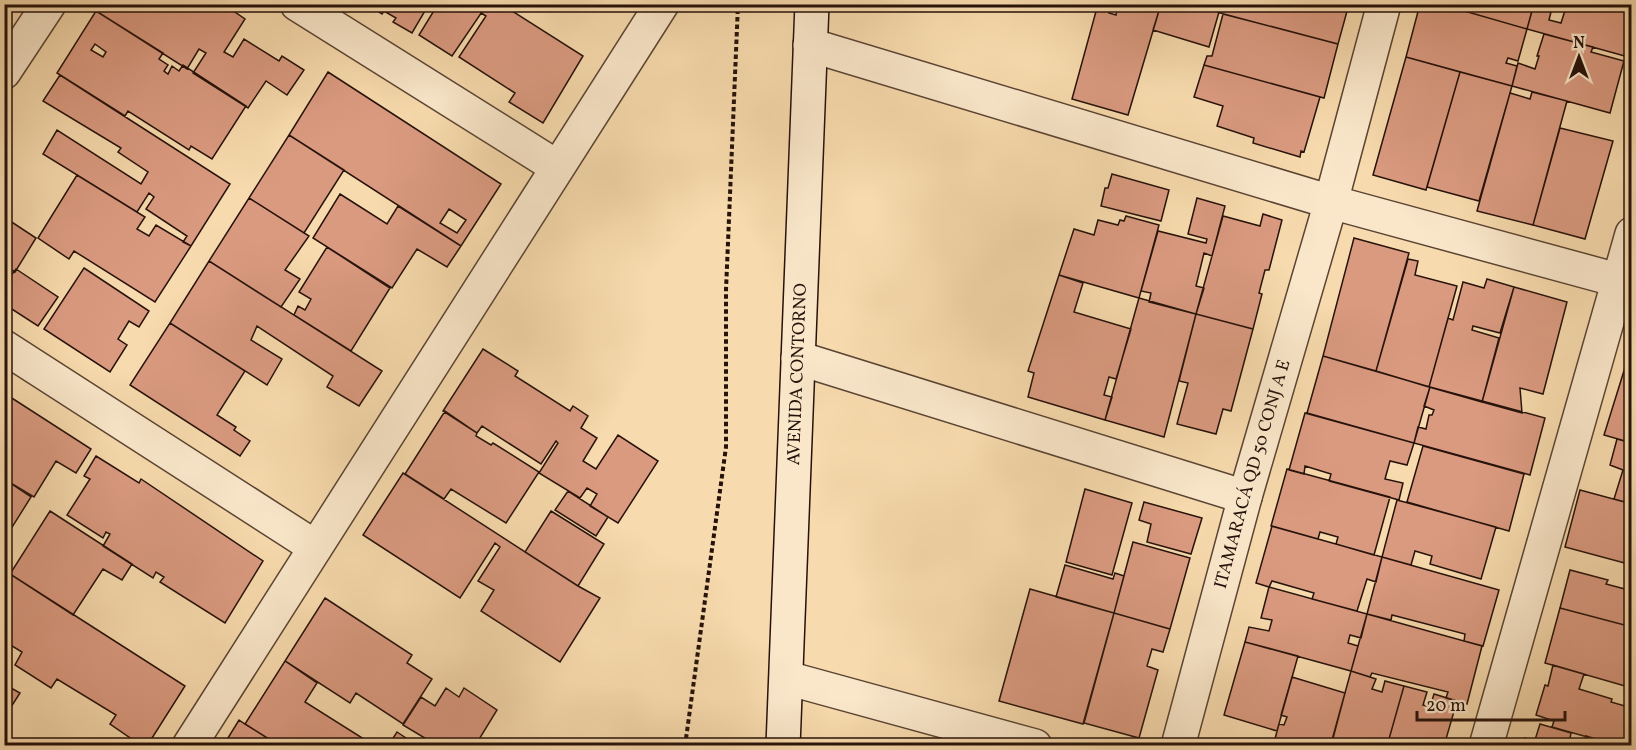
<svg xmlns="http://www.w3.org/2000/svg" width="1636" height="750" font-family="Vollkorn,serif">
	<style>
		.building { fill: #da9a80; stroke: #26120a; stroke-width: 1.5; fill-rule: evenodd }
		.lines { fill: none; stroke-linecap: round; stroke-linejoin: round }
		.street-casing { stroke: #5a4433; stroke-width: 36 }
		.secondary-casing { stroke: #26120a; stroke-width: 36 }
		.path { stroke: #26120a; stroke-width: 4; stroke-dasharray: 4.5 3; stroke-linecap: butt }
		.street { stroke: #fae7ca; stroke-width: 33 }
		.secondary { stroke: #fae7ca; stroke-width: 33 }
		.labels { text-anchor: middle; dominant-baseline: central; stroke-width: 4.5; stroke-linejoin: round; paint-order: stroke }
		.street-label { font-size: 18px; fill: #26120a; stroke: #fae7ca }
	</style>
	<rect width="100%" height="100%" fill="#f7daad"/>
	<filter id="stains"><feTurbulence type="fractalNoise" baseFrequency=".00333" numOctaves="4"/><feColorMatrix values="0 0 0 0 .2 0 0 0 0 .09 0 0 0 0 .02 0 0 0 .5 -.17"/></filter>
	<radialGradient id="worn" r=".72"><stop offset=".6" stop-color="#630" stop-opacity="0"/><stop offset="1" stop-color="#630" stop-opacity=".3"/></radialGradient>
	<path class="building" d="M100,4H223L245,19L224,52L233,57L244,39L279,61L282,56L304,70L287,95L266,81L248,108L193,73L206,53L199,49L187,69L96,11Z
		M373,4H429L412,33L393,22L396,18L384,11L382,14L371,7Z
		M438,4H477L484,9L452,56L419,35Z
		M487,4H501L583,56L543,123L509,102L515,93L459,57L486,16L481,13Z
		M1098,4H1161L1128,115L1072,99ZM1111,6L1117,8L1116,15L1109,13Z
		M1161,4H1192L1219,12L1209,47L1153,30Z
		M1192,4H1221L1219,12Z
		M1221,4H1349L1338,44L1220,13Z
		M1420,4H1440L1527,29L1518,61L1508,58L1506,63L1517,66L1512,86L1406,57Z
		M1440,4H1534L1527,29Z
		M1567,4H1632V58L1527,29L1533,7L1551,12L1549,20L1561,23Z
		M96,11L163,53L159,59L168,65L164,71L168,74L172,66L179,71L183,65L246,106L212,159L191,146L189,150L128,111L125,116L57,73ZM95,44L106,52L103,57L91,50Z
		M1223,14L1338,44L1324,98L1204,65L1207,56H1212Z
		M1544,34L1593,47L1591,52L1624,61L1610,113L1512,86L1518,63L1535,69L1539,56H1537Z
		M1406,57L1460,72L1426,190L1373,175Z
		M1204,65L1320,97L1304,152L1301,151L1300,157L1253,143L1254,138L1217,126L1223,106L1194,97Z
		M328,72L501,184L461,246L289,135ZM449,209L466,220L457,233L440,223Z
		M1460,72L1512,86L1479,201L1427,187Z
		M60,75L230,184L191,246L183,242L187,236L146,209L154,197L149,193L137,212L43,154L57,130L141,184L148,172L118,152L121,148L43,101Z
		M1532,92L1567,101L1533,225L1477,211L1510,93L1530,99Z
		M1560,128L1613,141L1585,239L1533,225Z
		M289,135L344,170L304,233L249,198Z
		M1112,174L1169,190L1161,221L1101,206L1105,188H1108Z
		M77,175L145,217L137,229L149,236L156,225L191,246L155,302L74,251L69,259L38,238Z
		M340,194L387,224L398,206L461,246L447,267L417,249L392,288L313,238Z
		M249,198L309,236L285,270L300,279L281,307L209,261Z
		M1197,198L1225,206L1212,256L1204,253L1196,286L1204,288L1196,314L1149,302L1151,293L1141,291L1158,231L1206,243L1207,239L1188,234Z
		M1263,214L1282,220L1269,270H1265L1259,293L1262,294L1253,329L1196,314L1223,216L1260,226Z
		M1126,216L1159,225L1139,298L1059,275L1074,229L1094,235L1098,220L1118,225L1120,220L1124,221Z
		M4,217L36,238L15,272L4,266Z
		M1354,238L1409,253L1376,371L1323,356Z
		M327,247L390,288L351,351L294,315L298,306L305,310L311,299L299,292Z
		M1408,259L1418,261L1415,275L1457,286L1429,387L1376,371Z
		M209,261L382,371L359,406L327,387L333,376L257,326L251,340L282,359L267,385L170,323Z
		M84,268L149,311L139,327L129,321L118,339L127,345L110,372L44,329Z
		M16,269L58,297L38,326L4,304V285Z
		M1059,275L1083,283L1074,312L1131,329L1116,379L1109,377L1104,395L1112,397L1105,420L1028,397L1034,373L1028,371Z
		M1487,279L1514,287L1500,333L1473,326L1472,330L1499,338L1482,402L1429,387L1448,318L1453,320L1463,282L1484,288Z
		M1514,287L1567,302L1543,394L1520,388L1522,413L1482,402Z
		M1139,298L1196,314L1164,437L1105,420Z
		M1196,314L1253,329L1231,411L1223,409L1216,434L1177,424L1188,383L1179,381Z
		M170,323L245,371L217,415L236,427L234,430L250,441L240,456L130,385Z
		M1632,345V443L1604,435Z
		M483,349L518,371L515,376L570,411L573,406L588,416L581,428L597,438L583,461L596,469L618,435L658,461L618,523L590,506L597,494L587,488L580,498L539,473L558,443L556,441L541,464L482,426L477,433L443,411Z
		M1323,356L1430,387L1414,443L1307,413Z
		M1430,387L1545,418L1530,475L1414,443L1418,427L1426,429L1429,415H1432L1434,410L1424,406Z
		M4,393L91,449L76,473L56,461L34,497L4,479Z
		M445,411L477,433L476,436L491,445L493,443L539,472L506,523L451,489L444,499L405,474Z
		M1305,413L1414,443L1407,465L1390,461L1385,479L1403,483L1399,500L1329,481L1331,474L1305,466L1304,474L1289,470Z
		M1617,439L1632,443V504L1614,499L1623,470L1610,465Z
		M1423,446L1524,474L1509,531L1407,502Z
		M96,456L139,483L141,479L263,561L225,623L160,582L164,577L156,572L153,578L103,546L110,534L106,532L103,538L67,515L90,479L84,476Z
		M1287,469L1390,497L1374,555L1336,544L1338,537L1320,532L1318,539L1271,526Z
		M403,473L578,586L600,598L560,662L481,611L494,590L478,581L500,547L495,543L460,598L363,535Z
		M4,479L31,497L4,540Z
		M1085,489L1132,503L1112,575L1066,562Z
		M1580,490L1632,504V565L1565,547Z
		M568,491L608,517L596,536L555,510Z
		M1397,500L1496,527L1481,579L1430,564L1432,556L1415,551L1411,565L1382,557Z
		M1144,502L1202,518L1191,554L1147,542L1151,524L1139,520Z
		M50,511L132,564L122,580L103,569L73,615L10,574Z
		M551,511L604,544L578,586L525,552Z
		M1272,526L1382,557L1376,582L1367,579L1357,611L1312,599L1314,593L1272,581L1269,587L1256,583Z
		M1133,542L1190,558L1170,629L1114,613Z
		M1382,557L1499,590L1483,646L1464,641L1465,634L1392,615L1391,620L1367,614Z
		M1065,565L1113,579L1115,573L1124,576L1114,613L1056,597Z
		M1632,566V627L1560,608L1570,570L1608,580L1606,584L1625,589Z
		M10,574L185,686L147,746H142L110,724L116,715L57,679L51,688L15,665L22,652L4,641V583Z
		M1269,587L1367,614L1361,638L1350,635L1348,643L1358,646L1351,671L1245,642L1249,627L1269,631L1272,620L1261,618Z
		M1030,589L1114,613L1083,724L999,701Z
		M325,598L412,655L407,663L432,679L403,724L356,693L350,703L285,661Z
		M1560,608L1632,627V688L1545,663Z
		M1114,613L1170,629L1163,652L1152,649L1147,666L1158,670L1139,738L1084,723Z
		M1367,614L1482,646L1467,704L1446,698L1448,692L1372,673L1370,677L1351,671Z
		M1245,642L1298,656L1277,731L1224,715Z
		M285,661L317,683L305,702L375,746H280L245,724Z
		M1553,665L1584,674L1579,689L1612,699L1611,702L1632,708V746H1619L1552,727L1554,721L1536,715L1545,685L1548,686Z
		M1351,671L1376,679L1372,689L1382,692L1385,681L1404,686L1387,746H1352L1332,740Z
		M1292,677L1345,693L1331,746H1273L1279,724L1284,725L1287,717L1281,715Z
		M4,684L20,693L4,718Z
		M1404,686L1427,692L1423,705L1430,707L1434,694L1457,701L1444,746H1387Z
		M446,688L459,697L464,688L497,710L475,746H438L403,725L421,697L435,706Z
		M239,720L245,724L280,746H223Z
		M1540,724L1571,733L1570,738L1584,742L1586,736L1619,746H1522L1524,738L1535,740Z
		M397,732L418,746H388Z"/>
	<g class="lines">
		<defs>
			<g id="street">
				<path d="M297,4L557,167"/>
				<path d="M810,45L1331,202L1632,284"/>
				<path d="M4,72L49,4"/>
				<path d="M4,347L315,547"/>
				<path d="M798,358L1245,497"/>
				<path d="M787,678L1035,746"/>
				<path d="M189,746L662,4"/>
				<path id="s1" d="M1178,746L1245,497L1331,202L1384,4"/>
				<path d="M1486,746L1632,234"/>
			</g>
			<g id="secondary">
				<path id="s2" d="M783,746L812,4"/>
			</g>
		</defs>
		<use href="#street" class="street-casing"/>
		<use href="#secondary" class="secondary-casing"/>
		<path class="path" d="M685,746L726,447V290L738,4"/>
		<use href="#street" class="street"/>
		<use href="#secondary" class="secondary"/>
	</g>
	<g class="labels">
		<g class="street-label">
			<text stroke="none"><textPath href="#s2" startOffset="372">AVENIDA CONTORNO</textPath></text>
			<text stroke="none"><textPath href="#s1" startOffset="282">ITAMARACÁ QD 50 CONJ A E</textPath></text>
		</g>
	</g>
	<rect width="1636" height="750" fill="none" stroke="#f7daad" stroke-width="24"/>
	<rect x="6" y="6" width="1624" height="738" fill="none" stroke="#26120a" stroke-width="3"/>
	<rect x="12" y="12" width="1612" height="726" fill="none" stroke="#26120a" stroke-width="1.5"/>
	<g transform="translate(1579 57)" stroke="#fae7ca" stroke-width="4.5" paint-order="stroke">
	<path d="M0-4.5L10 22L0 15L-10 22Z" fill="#26120a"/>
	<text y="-9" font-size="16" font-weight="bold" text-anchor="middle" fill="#26120a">N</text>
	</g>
	<path d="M1417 711v9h148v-9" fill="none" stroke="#26120a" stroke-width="3"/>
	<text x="1426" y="711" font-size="18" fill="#26120a" stroke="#fae7ca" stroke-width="4.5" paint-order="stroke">20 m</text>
	<rect width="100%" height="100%" filter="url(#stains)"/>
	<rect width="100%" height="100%" fill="url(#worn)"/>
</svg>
